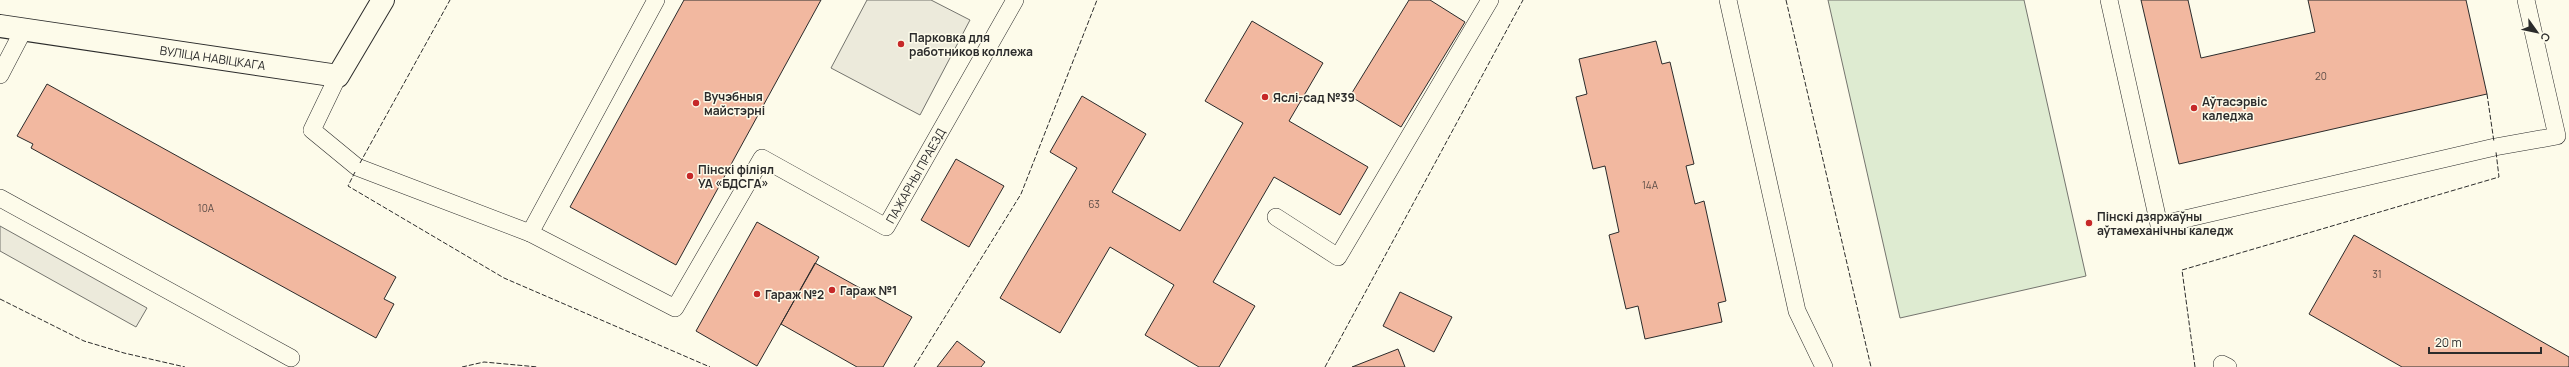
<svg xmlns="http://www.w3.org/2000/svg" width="2569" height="367" font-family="Manrope,sans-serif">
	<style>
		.green { fill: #deebd1; stroke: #74746e }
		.parking { fill: #eceadb; stroke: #74746e }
		.building { fill: #f2b8a0; stroke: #2b2b2b }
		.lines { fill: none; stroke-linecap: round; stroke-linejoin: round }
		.service-casing { stroke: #2b2b2b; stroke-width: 18 }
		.minor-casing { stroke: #2b2b2b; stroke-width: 24 }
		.service { stroke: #fdfbea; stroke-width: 17 }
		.minor { stroke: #fdfbea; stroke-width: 22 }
		.fence { stroke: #2b2b2b; stroke-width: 1; stroke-dasharray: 5 2; stroke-linecap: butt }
		.poi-dot { fill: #c62828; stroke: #fdfbea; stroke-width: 1.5 }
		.labels { text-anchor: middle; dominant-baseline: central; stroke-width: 3; stroke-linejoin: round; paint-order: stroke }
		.number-label { font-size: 10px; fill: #5d4e48 }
		.poi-label { font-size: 12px; font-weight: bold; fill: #2b2b2b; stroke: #fdfbea; text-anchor: start }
		.street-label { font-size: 12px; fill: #2b2b2b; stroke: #fdfbea }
	</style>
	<rect width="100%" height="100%" fill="#fdfbea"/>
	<path class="green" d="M1828,0H2024L2086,276L1900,318Z"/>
	<path class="parking" d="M867,0H931L970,20L920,115L831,68Z
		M0,226L147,308L136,327L0,251Z"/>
	<path class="building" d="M684,0H821L676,265L570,207Z
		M1409,0H1430L1465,22L1401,127L1350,96Z
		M2141,0H2188L2201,58L2315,32L2308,0H2466L2487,94L2179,164Z
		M1252,21L1323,63L1289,121L1368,167L1340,215L1274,177L1213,282L1255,306L1219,367H1199L1145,335L1174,285L1110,247L1060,333L1000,298L1077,168L1050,152L1082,96L1146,134L1112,192L1180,231L1243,123L1205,101Z
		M1656,41L1662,64L1670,62L1694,164L1686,166L1695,204L1704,201L1726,301L1718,303L1722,322L1645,339L1638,306L1626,309L1609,235L1619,232L1605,166L1593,169L1576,97L1587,94L1579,59Z
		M47,84L396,277L384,299L394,304L376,338L31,148L33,144L17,136Z
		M956,159L1004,186L969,247L921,220Z
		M757,222L819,257L757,366L696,331Z
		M2354,235L2569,357V367H2402L2309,314Z
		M815,263L912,317L883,367H857L781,324Z
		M1400,292L1452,317L1434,352L1383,326Z
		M957,341L985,362L981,367H937Z
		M1398,349L1405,367H1352Z"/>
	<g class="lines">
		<defs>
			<g id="service">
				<path d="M1728,0L1797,311L1824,367"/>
				<path d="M2109,0L2159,225L2495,147L2557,136L2526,0"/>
				<path d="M0,75L24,29"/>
				<path id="s1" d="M338,76L312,130L357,167L530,233L675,308L762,158L886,227L1015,0"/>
				<path d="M0,198L291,358"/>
				<path d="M1276,217L1338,257L1490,0"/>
				<path d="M530,233L656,0"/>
				<path d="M2222,364L2228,367"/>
			</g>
			<g id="minor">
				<path id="s2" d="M0,26L338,76L383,0"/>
			</g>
		</defs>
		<use href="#service" class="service-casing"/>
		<use href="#minor" class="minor-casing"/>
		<use href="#service" class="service"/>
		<use href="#minor" class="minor"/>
		<path class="fence" d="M1786,0L1871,367
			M2487,94L2494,142
			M360,163L450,0
			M355,172L348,186L504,278L710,367
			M0,299L84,341L124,353L185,367
			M462,367L484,362L538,367
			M914,367L1021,194L1097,0
			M1325,367L1523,0
			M2195,367L2182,270L2499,177L2496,152"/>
	</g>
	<g class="poi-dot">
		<circle cx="901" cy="44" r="4"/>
		<circle cx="1265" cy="97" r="4"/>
		<circle cx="696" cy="103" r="4"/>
		<circle cx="2194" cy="108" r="4"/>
		<circle cx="690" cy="176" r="4"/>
		<circle cx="2089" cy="223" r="4"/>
		<circle cx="832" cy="290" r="4"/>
		<circle cx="757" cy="294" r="4"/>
	</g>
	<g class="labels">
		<g class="number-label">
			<text x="2321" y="76">20</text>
			<text x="1650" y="185">14А</text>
			<text x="1094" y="204">63</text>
			<text x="206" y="208">10А</text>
			<text x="2377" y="274">31</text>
		</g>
		<g class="poi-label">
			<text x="909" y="37">Парковка для<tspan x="909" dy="14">работников коллежа</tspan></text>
			<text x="704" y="96">Вучэбныя<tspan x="704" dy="14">майстэрні</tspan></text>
			<text x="1273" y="97">Яслі-сад №39</text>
			<text x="2202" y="101">Аўтасэрвіс<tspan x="2202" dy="14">каледжа</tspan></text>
			<text x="698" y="169">Пінскі філіял<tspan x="698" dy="14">УА «БДСГА»</tspan></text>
			<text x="2097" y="216">Пінскі дзяржаўны<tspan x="2097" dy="14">аўтамеханічны каледж</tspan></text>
			<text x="840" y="290">Гараж №1</text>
			<text x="765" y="294">Гараж №2</text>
		</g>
		<g class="street-label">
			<text stroke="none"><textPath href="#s2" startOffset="215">ВУЛІЦА НАВІЦКАГА</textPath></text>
			<text stroke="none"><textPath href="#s1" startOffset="841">ПАЖАРНЫ ПРАЕЗД</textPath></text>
		</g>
	</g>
	<g transform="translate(2537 32) rotate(123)" stroke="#fdfbea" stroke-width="3" paint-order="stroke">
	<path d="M0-3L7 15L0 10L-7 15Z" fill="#2b2b2b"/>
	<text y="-6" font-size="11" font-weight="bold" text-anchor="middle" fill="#2b2b2b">С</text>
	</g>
	<path d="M2429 347v6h112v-6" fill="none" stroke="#2b2b2b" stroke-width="2"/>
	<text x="2435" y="347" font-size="12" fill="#2b2b2b" stroke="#fdfbea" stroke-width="3" paint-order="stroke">20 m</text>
</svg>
